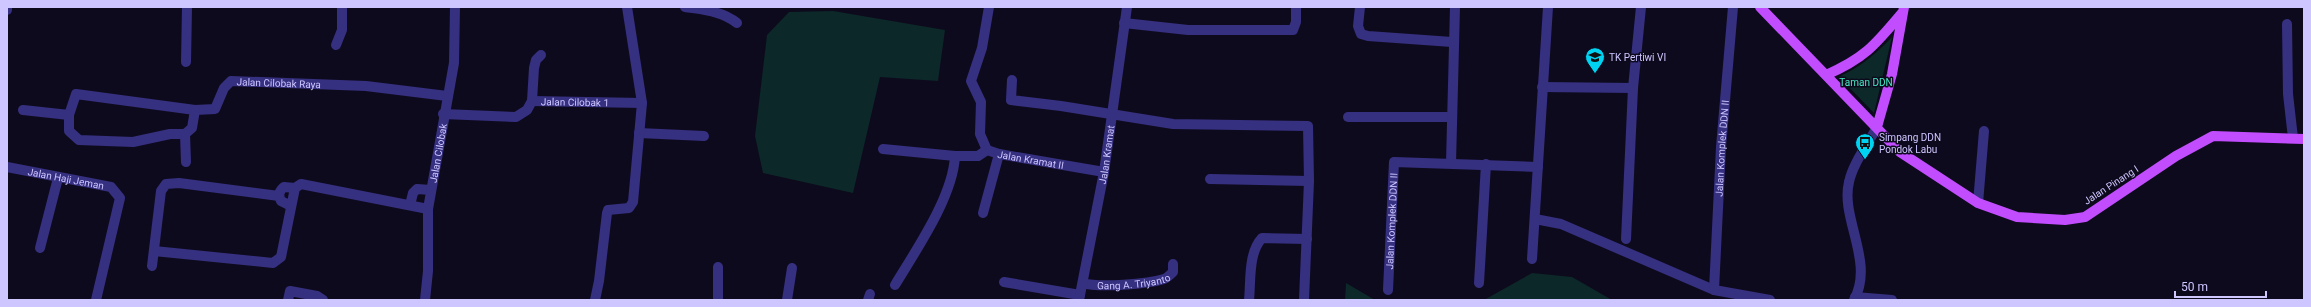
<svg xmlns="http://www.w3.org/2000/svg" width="2311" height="307" font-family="Roboto,sans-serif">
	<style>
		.green { fill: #0c2828 }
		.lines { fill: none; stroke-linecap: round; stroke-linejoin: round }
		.minor { stroke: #363081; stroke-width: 10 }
		.major { stroke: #c24dff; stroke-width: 10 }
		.labels { text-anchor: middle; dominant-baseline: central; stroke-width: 3; stroke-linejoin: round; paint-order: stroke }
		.poi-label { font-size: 10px; fill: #cec6ff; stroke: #0e0a1d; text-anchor: start }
		.park-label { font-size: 10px; fill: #48e9c5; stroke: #0e0a1d }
		.street-label { font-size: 10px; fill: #cec6ff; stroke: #0e0a1d }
	</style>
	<rect width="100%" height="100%" fill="#0e0a1d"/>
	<path class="green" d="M833,11L945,30L938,81L880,77L853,193L763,173L755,136L767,35L789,12Z
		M1892,37L1874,113L1839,77C1860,67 1876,54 1892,37Z
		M1532,273L1572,277L1612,300H1484Z
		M1346,283L1375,300H1345Z"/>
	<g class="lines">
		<g class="minor">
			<path d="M685,7C704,10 722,11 737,23"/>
			<path id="s1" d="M989,7L982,48L971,81L981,102L980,134L987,150L999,154L1104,172"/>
			<path d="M1360,7L1358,26L1361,34L1368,36L1452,42"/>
			<path d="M7,10V7"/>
			<path d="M1124,23L1188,30H1293L1296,22V7"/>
			<path d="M2287,24L2288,94L2293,138"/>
			<path d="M336,45L342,30V7"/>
			<path d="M186,62L187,7"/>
			<path d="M1012,80L1011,100L1061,106L1173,124L1308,126L1309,181L1304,300"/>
			<path d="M1542,87L1633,88"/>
			<path id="s2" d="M532,101L642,103"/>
			<path id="s3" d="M23,110L69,115L76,94L195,110L215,109L224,88L231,81L366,86L447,96"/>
			<path d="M443,114L516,117L527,110L532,101L534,68L536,60L541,55"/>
			<path d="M69,115V131L79,140L133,142L170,134H185L192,128L195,110"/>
			<path d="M1348,117H1452"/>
			<path d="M639,133L704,136"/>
			<path d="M185,134L186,162"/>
			<path d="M883,149L955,156"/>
			<path d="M1451,163L1455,7"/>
			<path id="s4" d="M7,167L111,187L120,198L96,300"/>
			<path d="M1210,179L1309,181"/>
			<path d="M1978,203L1984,131"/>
			<path d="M410,205L413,193L417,189L431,190"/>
			<path d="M291,206L281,201C278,195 279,191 284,187L295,188"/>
			<path d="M983,213L999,154"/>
			<path d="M1535,219L1561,224L1714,290L1770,300"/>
			<path d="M1626,239L1633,88L1641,7"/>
			<path d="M40,248L58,178"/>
			<path d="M154,251L273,263L281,257L295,188L301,184L428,209"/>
			<path d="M1532,259L1548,7"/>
			<path d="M152,266L161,191L166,184L179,183L279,196"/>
			<path d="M1004,282L1080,295"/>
			<path id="s5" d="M1083,283C1099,288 1148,284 1164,279C1167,278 1171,274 1173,272V264"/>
			<path d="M1479,283L1486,164"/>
			<path d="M895,285C916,250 953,197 955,156H978L987,150"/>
			<path id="s6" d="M1388,290L1394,162L1538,167"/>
			<path id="s7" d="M1714,290L1721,147L1733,7"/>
			<path d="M1855,297L1892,300"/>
			<path d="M288,300L290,291L317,296L323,300"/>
			<path id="s8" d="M425,300L428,271V209L454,63L455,7"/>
			<path d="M595,300L599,281L607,213L608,210L629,208L633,202L642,103L627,7"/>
			<path d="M718,300V267"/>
			<path d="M787,300L792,268"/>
			<path d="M868,300L870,294"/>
			<path id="s9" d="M1079,300L1104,172L1127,7"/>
			<path d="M1249,300C1251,281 1248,253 1262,238L1307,239"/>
			<path d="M1854,300C1875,262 1840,218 1849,182C1853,163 1868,144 1877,127"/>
		</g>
		<path class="major" d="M1760,7L1900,152L1978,203L2017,217L2065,220L2085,217L2176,156L2213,136L2304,139
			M1826,75C1865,58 1875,45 1902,13
			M1877,127L1892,74L1904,7"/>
	</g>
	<defs>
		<symbol id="school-pin" viewBox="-11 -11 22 30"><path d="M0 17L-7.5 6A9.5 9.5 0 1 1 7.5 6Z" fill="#00d2f1" stroke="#0e0a1d"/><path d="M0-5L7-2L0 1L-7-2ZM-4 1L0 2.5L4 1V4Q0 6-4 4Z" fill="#111"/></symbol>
		<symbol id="bus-pin" viewBox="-11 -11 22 30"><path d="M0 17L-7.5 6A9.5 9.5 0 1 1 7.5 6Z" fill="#00d2f1" stroke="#0e0a1d"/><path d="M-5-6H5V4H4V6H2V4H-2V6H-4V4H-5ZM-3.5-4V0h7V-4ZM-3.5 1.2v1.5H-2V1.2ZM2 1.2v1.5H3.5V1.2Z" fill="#111"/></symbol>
	</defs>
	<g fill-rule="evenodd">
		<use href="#school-pin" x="1584" y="46" width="22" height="30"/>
		<use href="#bus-pin" x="1854" y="132" width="22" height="30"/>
	</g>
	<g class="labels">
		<g class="poi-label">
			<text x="1609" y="57">TK Pertiwi VI</text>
			<text x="1879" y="137">Simpang DDN<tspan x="1879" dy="12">Pondok Labu</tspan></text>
		</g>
		<g class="park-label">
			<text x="1866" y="82">Taman DDN</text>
		</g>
		<g class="street-label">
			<text stroke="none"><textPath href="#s3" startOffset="289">Jalan Cilobak Raya</textPath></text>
			<text stroke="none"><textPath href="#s2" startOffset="43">Jalan Cilobak 1</textPath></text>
			<text stroke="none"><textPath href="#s7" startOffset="142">Jalan Komplek DDN II</textPath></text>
			<text stroke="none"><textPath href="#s8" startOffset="148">Jalan Cilobak</textPath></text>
			<text stroke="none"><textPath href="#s9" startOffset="148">Jalan Kramat</textPath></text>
			<text stroke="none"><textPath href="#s1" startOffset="194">Jalan Kramat II</textPath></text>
			<text stroke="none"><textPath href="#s4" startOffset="60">Jalan Haji Jeman</textPath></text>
			<text transform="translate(2111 185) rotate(-33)">Jalan Pinang I</text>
			<text stroke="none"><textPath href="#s6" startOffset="69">Jalan Komplek DDN II</textPath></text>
			<text stroke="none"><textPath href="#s5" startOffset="51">Gang A. Triyanto</textPath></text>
		</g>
	</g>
	<rect width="2311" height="307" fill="none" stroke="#cec6ff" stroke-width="16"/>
	<path d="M2175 291v6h91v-6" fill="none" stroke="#cec6ff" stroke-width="2"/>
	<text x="2181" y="291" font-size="12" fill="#cec6ff" stroke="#0e0a1d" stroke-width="3" paint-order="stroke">50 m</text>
</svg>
